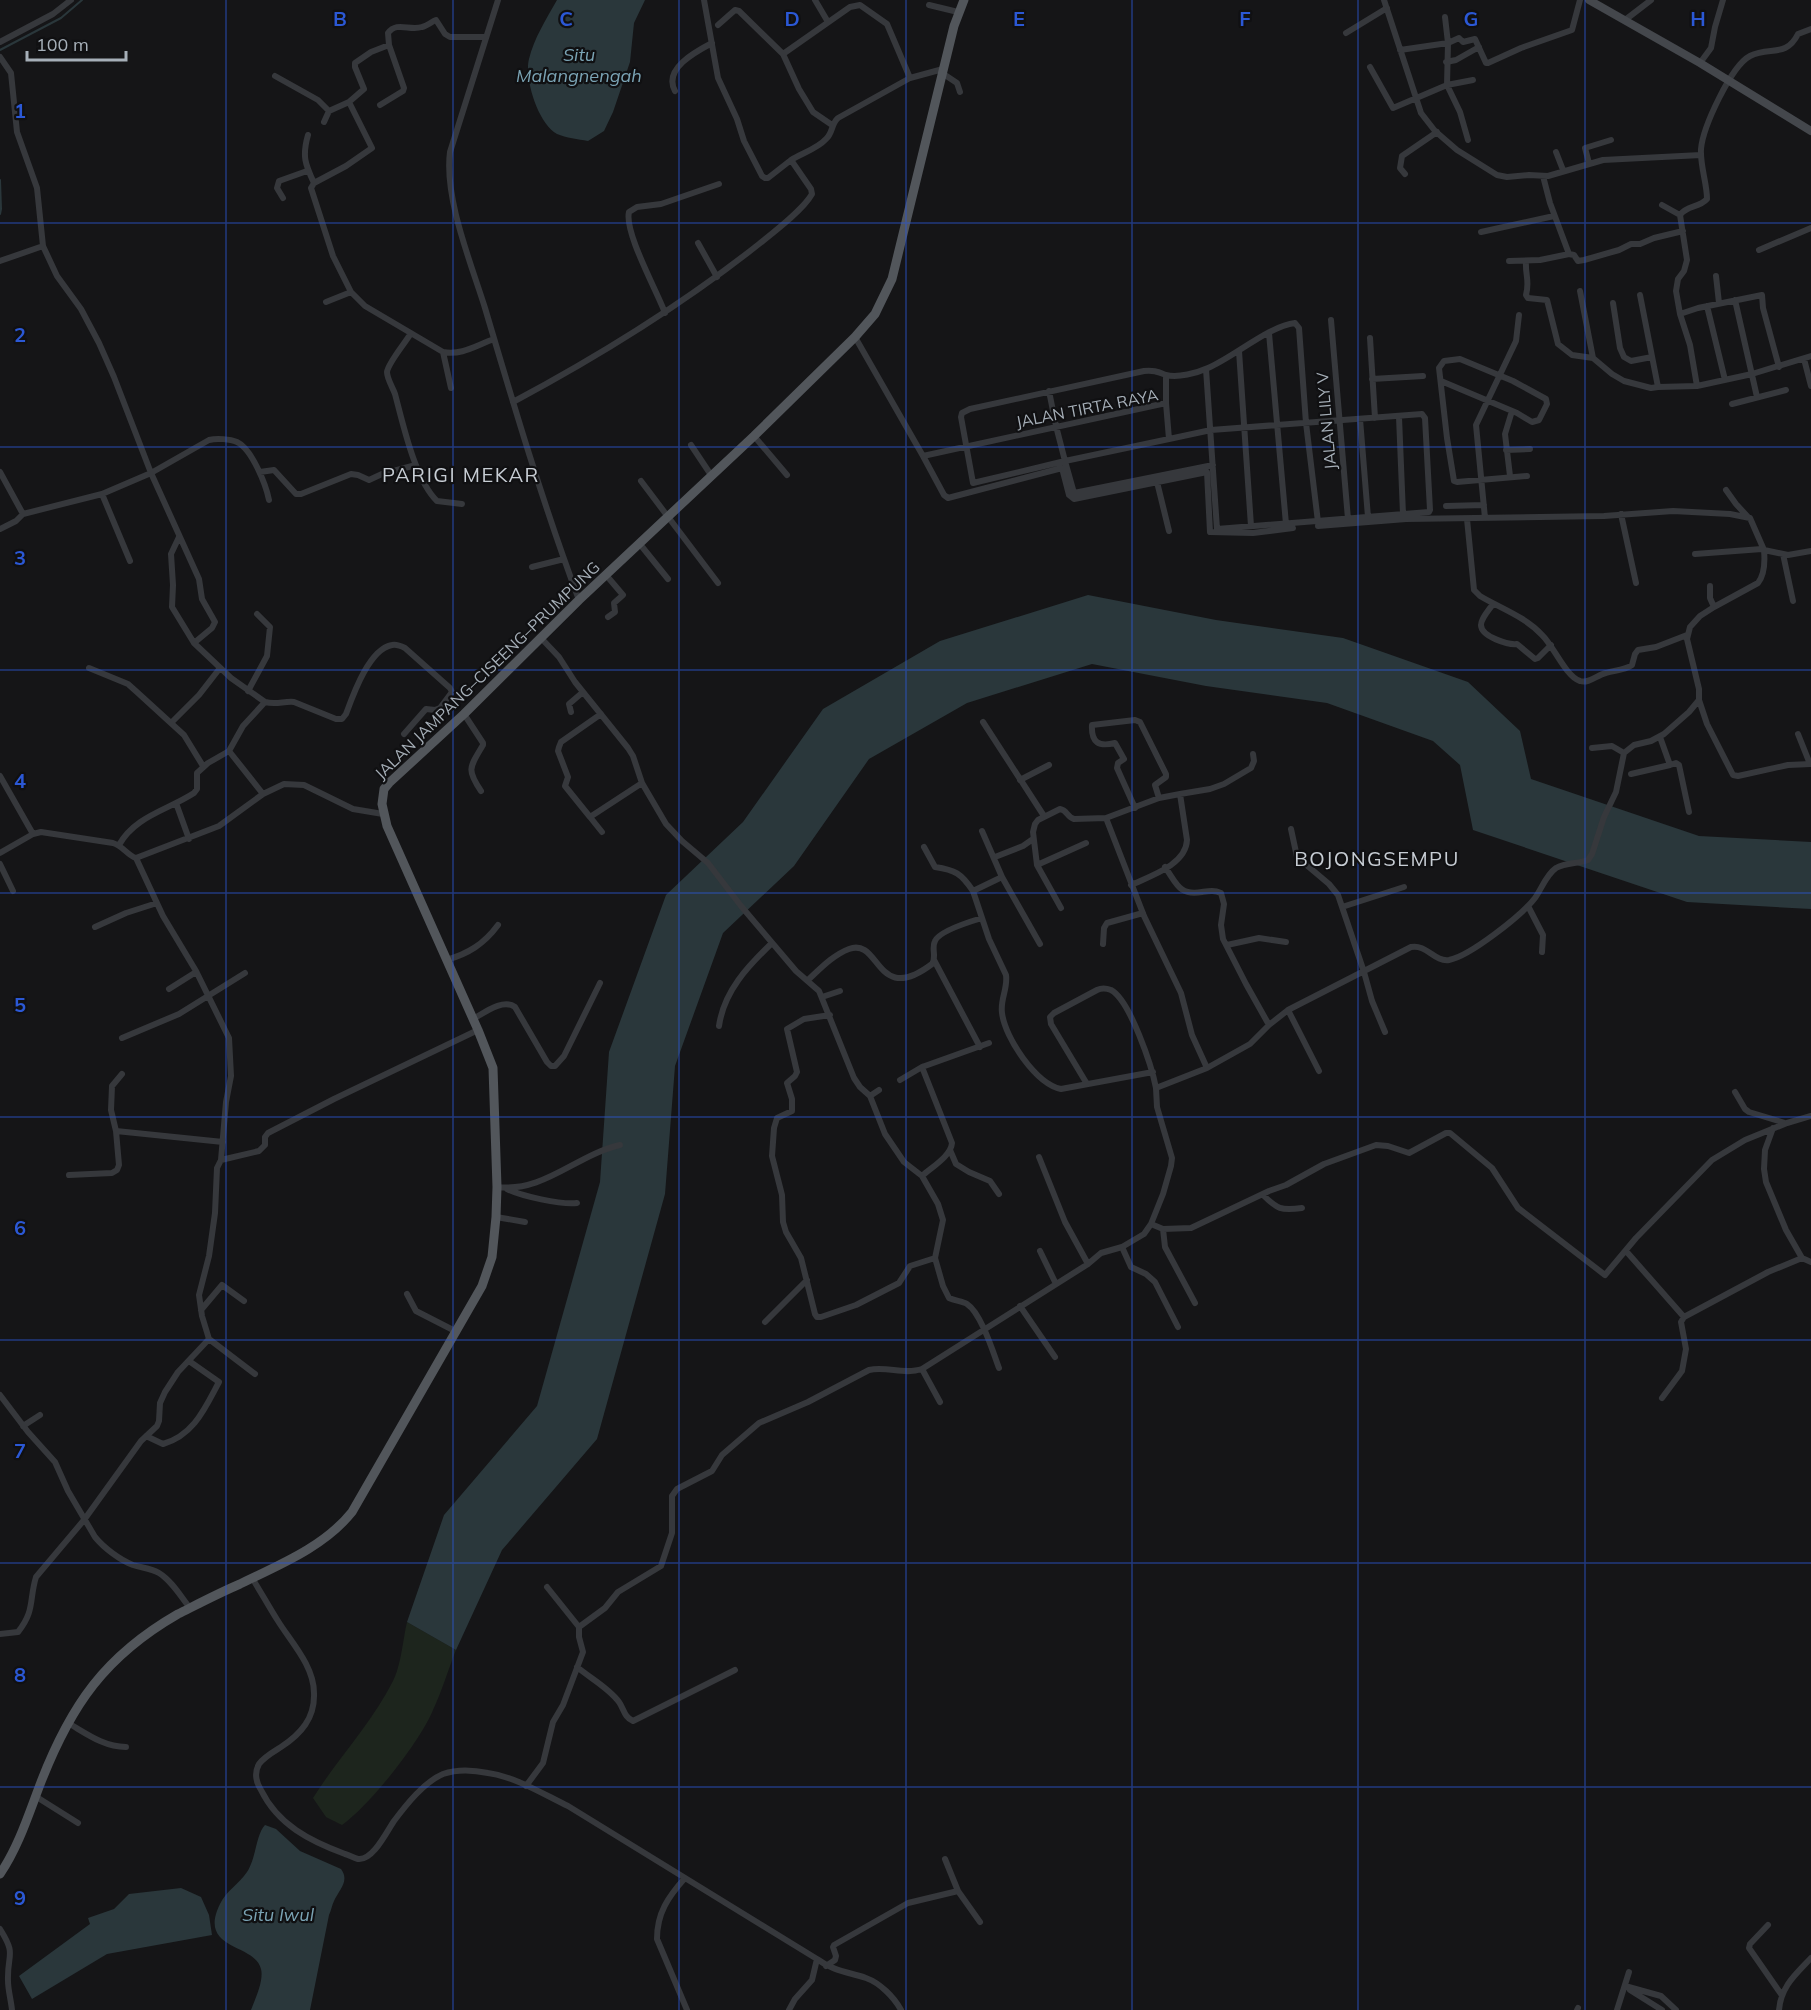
<svg xmlns="http://www.w3.org/2000/svg" width="1811" height="2010" font-family="Mulish,sans-serif">
	<style>
		.green { fill: #1d251d }
		.water { fill: #2a373b }
		.lines { fill: none; stroke-linecap: round; stroke-linejoin: round }
		.stream { stroke: #2a373b; stroke-width: 2 }
		.street { stroke: #36383c; stroke-width: 6 }
		.secondary { stroke: #44474c; stroke-width: 8 }
		.primary { stroke: #52565b; stroke-width: 9 }
		.grid { fill: none; stroke: #2b58d5; stroke-width: 1.5; stroke-opacity: 0.55 }
		.labels { text-anchor: middle; dominant-baseline: central; stroke-width: 4.5; stroke-linejoin: round; paint-order: stroke }
		.street-label { font-size: 16px; fill: #a6afb8; stroke: #101012 }
		.water-label { font-size: 18px; font-style: italic; fill: #7ba4b5; stroke: #101012 }
		.quarter-label { font-size: 20px; letter-spacing: 1.5px; fill: #c7cdd4; stroke: #101012 }
		.grid-label { font-size: 20px; text-anchor: middle; font-weight: bold; fill: #2b58d5; stroke: #101012; stroke-width: 4.5; stroke-linejoin: round; paint-order: stroke }
	</style>
	<rect width="100%" height="100%" fill="#151517"/>
	<path class="green" d="M407,1622L456,1650C448,1670 442,1691 433,1710C420,1742 370,1805 342,1825L326,1817L313,1798C338,1758 372,1723 393,1681C401,1666 403,1639 407,1622Z"/>
	<path class="water" d="M557,0H645L634,23L630,62L613,112L604,131L588,141C578,139 566,138 557,134C538,124 524,78 529,59C534,38 547,18 557,0Z
		M1088,595L1216,620L1343,638L1468,682L1520,731L1531,779L1699,836L1811,842V909L1687,902L1473,830L1460,765L1433,741L1327,703L1206,686L1092,664L967,703L869,759L794,866L723,933L675,1066L665,1194L597,1439L502,1550L456,1650L407,1622L444,1515L537,1406L600,1182L609,1052L666,895L743,822L823,709L940,641Z
		M265,1825L276,1829L300,1851L341,1869C350,1881 339,1890 334,1901C332,1905 331,1911 329,1915L310,2010H251C255,1999 264,1981 261,1969C255,1943 197,1951 220,1904C226,1891 239,1884 247,1872C256,1859 256,1834 265,1825Z
		M181,1888L201,1897L209,1915L212,1935L107,1954L32,1999L19,1976L90,1924L88,1918L114,1909L129,1894Z"/>
	<g class="lines">
		<path class="stream" d="M0,50L61,18L82,0
			M0,180L1,209L0,214"/>
		<path class="street" d="M498,0L450,152C444,198 471,263 485,308C514,406 543,504 579,600
			M704,0L718,78L737,119L744,141L762,176L765,178H768L791,160
			M815,0L828,22
			M1384,0L1421,113L1435,131L1457,150L1497,175L1507,177L1529,175L1548,176L1603,160L1701,155
			M929,5L958,12
			M1445,17L1448,43L1447,85L1460,112L1468,140
			M1625,20L1651,0
			M718,25L735,10L739,11L783,54L799,89L813,112L832,125
			M1346,33L1387,8
			M0,42L53,14L71,0
			M1400,50L1448,43L1459,38L1463,42L1475,39L1486,63H1488L1521,48L1572,30L1580,0
			M783,54L850,7L860,5L887,24L910,78
			M0,57L11,73L17,132L37,188L43,246L57,276L81,309L99,343L114,377L151,473L199,579L202,599L215,622L212,628L194,643L231,678L265,702L243,726L229,751L263,794
			M1446,62L1456,60L1479,47
			M1700,63L1711,48L1715,27L1723,0
			M1370,67L1393,108L1447,85L1473,80
			M942,73L957,83L960,92
			M275,76L318,100L329,111
			M675,91C663,69 695,52 712,43
			M349,102L364,89L355,67V63L371,52L389,45
			M380,105L403,91L404,88L389,45L388,33C397,21 409,31 422,27C427,26 431,22 436,20L445,34L450,37H485
			M324,122L329,111L349,102L372,148L346,166L314,183L311,188L333,256L351,292L365,306L443,352C461,356 477,345 494,339
			M308,135C302,156 305,164 314,183
			M1556,152L1563,170
			M1589,163L1585,148L1611,140
			M1405,174L1400,168L1402,156L1437,132
			M283,198L277,188L279,181L307,171
			M1662,205L1680,215
			M1481,232L1554,216
			M698,243L717,277
			M1759,250L1811,228
			M1569,254L1574,255L1578,261L1584,260L1619,250L1631,244H1640L1654,238L1683,231
			M0,261L43,246
			M1509,261L1540,260L1569,254L1550,203L1543,176
			M1526,261C1525,275 1530,281 1526,295L1528,298L1547,300L1558,344L1572,355L1593,358L1612,374L1624,381L1651,388L1658,387L1697,386L1752,374L1811,356
			M1716,276L1719,303
			M1580,291L1593,358
			M1640,295L1658,387
			M1735,300L1757,397
			M326,302L351,292
			M1613,303L1620,348L1624,357L1631,361L1652,357
			M1707,306L1725,380
			M665,313C657,291 624,232 629,212L637,207L661,204L719,184
			M1680,314L1698,308L1762,295L1763,308L1779,367
			M1331,320L1348,519
			M411,333C406,342 388,363 387,372C387,379 393,388 395,394C403,424 415,480 437,501L462,504
			M1269,333L1286,524
			M855,337L923,456L1166,403L1169,439L1211,430L1422,414L1425,418L1430,510L1429,512L1217,529L1206,369
			M1370,338L1375,418
			M1239,351L1251,526
			M443,352L451,388
			M1804,359L1811,386
			M1166,375V403
			M1372,379L1423,376
			M1441,381L1517,413L1532,422L1539,420L1547,404L1546,399L1513,381L1460,359L1444,361L1439,368L1447,438L1454,481L1457,482L1527,476
			M1697,386L1690,345L1680,314L1676,291L1678,279L1684,271L1687,260L1680,215C1687,205 1699,208 1707,199C1707,183 1700,166 1701,149C1703,127 1731,66 1750,56C1770,46 1786,58 1798,34L1811,29
			M1049,391L1056,426L1065,461L1169,439
			M513,402C599,356 682,305 759,244C774,232 803,210 812,194L811,189L791,160C802,153 817,149 826,139C833,133 831,124 838,118L910,78L943,69
			M1732,404L1786,390
			M1399,417L1403,514
			M1360,419L1368,517
			M754,436L787,475
			M691,445L711,475
			M1506,450L1530,449
			M923,456L944,495L948,498L1062,468L1069,495L1074,499L1207,472L1210,532L1253,533L1293,528
			M1213,465L1074,493L1065,461L973,483L961,417L962,413L970,409L1144,371C1154,370 1158,372 1166,375C1178,378 1197,373 1208,368C1234,357 1269,326 1295,323L1299,328L1306,423L1318,522
			M0,472L23,514L102,494L151,473L209,440C217,438 230,439 237,442C252,449 266,485 269,500
			M260,472L274,470L296,494H301L351,474L358,475L369,480L382,474L416,465
			M1510,476L1505,434L1512,411
			M641,481L718,583
			M1157,482L1169,531
			M1726,490L1736,504L1748,517
			M102,494L130,561
			M1446,506L1484,505
			M1621,514L1636,583
			M1485,518L1476,425L1516,341L1519,315
			M1467,519L1474,590L1480,596C1500,608 1526,617 1542,635C1553,645 1566,677 1580,681C1589,684 1597,675 1606,673C1615,670 1623,671 1632,665L1635,654L1638,650L1656,647L1687,635
			M1318,526L1406,519L1604,516L1673,511L1730,514L1750,518L1764,550L1788,555L1811,551
			M0,529L16,521L23,514
			M179,537L171,554L173,585L172,607L194,643
			M639,543L668,579
			M1783,554L1793,601
			M532,567L564,559
			M606,575L623,595L614,603L615,612L608,617
			M1710,586V598L1714,607
			M1493,604C1489,610 1481,618 1481,625C1481,637 1509,645 1517,644L1535,659L1538,658L1551,645
			M541,638L559,657L575,682L628,748L633,756L642,783L666,824L682,841L708,863L741,906L796,971L819,991L854,1078L860,1087L870,1096L885,1134L904,1162L922,1176L938,1204L943,1220L935,1258L943,1286L949,1298C955,1301 962,1301 967,1304C981,1313 993,1352 999,1368
			M89,668L128,684L138,693L184,735L203,766
			M248,691L267,656L270,627L257,614
			M1699,700L1707,724L1733,775L1738,776L1788,765L1811,764
			M265,702C276,705 284,701 294,702L336,719H342L346,714C353,695 369,649 392,645C397,644 401,646 405,648L450,688L452,692L440,708L435,710L426,709L404,734
			M571,712L569,704L583,692
			M464,714L483,743V745C470,767 466,769 481,791
			M172,722L199,695L220,668
			M983,722L1044,816
			M1798,734L1810,764
			M1660,737L1670,765L1676,763L1679,765L1689,812
			M1592,748L1612,746L1624,753
			M1631,774L1670,765
			M0,776L33,834
			M1020,780L1049,765
			M176,803L189,839
			M1135,808L1117,768L1118,763L1124,759L1115,743C1099,747 1091,743 1092,725L1135,720L1140,722L1166,774V777L1155,785L1159,798
			M590,817L565,786L568,777L558,751L559,747L561,742L601,714
			M1106,818L1144,916L1181,993L1192,1035L1207,1068
			M1291,829L1297,857L1329,884L1338,895L1364,972L1372,1001L1385,1032
			M982,831L1002,877
			M602,832L590,817L642,783
			M119,845C135,816 168,810 194,793L197,789V773L208,763L229,751
			M924,847L935,867C955,870 961,873 973,891
			M0,853L33,834L41,832L113,843C123,846 127,855 136,858L219,826L263,794L284,784L304,785L353,809L383,814
			M995,857L1023,846L1033,839
			M0,864L13,891
			M1037,865L1086,843
			M1165,867C1177,884 1179,896 1202,892C1209,891 1214,890 1221,893L1224,904L1221,925L1223,939L1246,984L1269,1025
			M1131,885C1150,876 1186,865 1187,840L1180,794L1210,789L1224,784L1251,768L1254,761L1253,754
			M1528,906L1543,935L1542,952
			M1342,907L1404,887
			M1061,908L1037,865L1033,832L1035,824L1038,820L1060,809C1067,810 1067,817 1074,819L1106,818L1159,798L1180,794
			M95,927L126,913L157,903
			M1040,944L1002,877L973,891L989,939L1006,975C1008,989 1000,999 1002,1013C1005,1038 1036,1084 1061,1089L1153,1072
			M1103,944L1104,928L1107,923L1143,913
			M1227,945L1259,938L1286,942
			M446,960C468,954 484,944 498,925
			M934,960L980,1047
			M808,980C820,969 833,955 849,949C881,937 875,1007 932,964C937,957 931,948 935,941C939,931 972,921 982,918
			M169,989L196,972
			M822,997L840,991
			M1288,1010L1319,1071
			M830,1015L804,1019L787,1029L797,1072L795,1076L787,1083L792,1099V1111L777,1118L774,1128L772,1156L782,1195L783,1222L786,1232L801,1258L815,1314L817,1317H821L856,1305L899,1283L910,1266L935,1258
			M473,1019C484,1013 503,998 515,1007L547,1062L551,1066H555L564,1056L600,983
			M719,1026C724,991 748,966 772,943
			M122,1038L179,1014L245,973
			M922,1067L989,1043
			M900,1080L922,1067L952,1143C951,1156 932,1167 922,1176
			M1087,1084L1051,1024L1050,1017L1054,1013L1097,990C1101,988 1106,988 1111,990C1130,1000 1152,1067 1156,1088
			M1735,1092L1745,1109L1749,1112L1785,1123
			M870,1096L879,1090
			M1773,1128L1765,1150L1764,1169L1766,1182L1786,1230L1802,1258L1811,1262
			M116,1131L111,1110L112,1086L122,1074
			M950,1150L956,1164L969,1172L990,1181L999,1194
			M1039,1157L1065,1222L1088,1264
			M221,1160L259,1151L265,1145V1137L268,1133L334,1099L478,1030
			M69,1175L112,1173L117,1170L119,1165L116,1131L223,1142
			M497,1187C544,1193 576,1155 620,1145
			M507,1189C520,1196 562,1205 577,1203
			M1263,1195C1277,1209 1281,1211 1302,1208
			M496,1217L525,1222
			M1151,1224L1163,1229L1191,1228L1269,1191L1286,1185L1324,1164L1376,1145L1388,1146L1409,1153L1446,1133H1450L1492,1168L1518,1208L1605,1275L1636,1238L1712,1160L1745,1140L1787,1123L1811,1116
			M1163,1229L1165,1247L1195,1303
			M1122,1247L1131,1267L1146,1274L1155,1282L1178,1327
			M1040,1251L1056,1284
			M1626,1251L1684,1317
			M407,1294L416,1311L457,1332
			M1020,1306L1055,1357
			M201,1310L222,1285L244,1301
			M765,1322L807,1280
			M209,1339L255,1374
			M922,1369L940,1402
			M0,1395L28,1432L55,1462L68,1491L95,1537C104,1548 120,1560 133,1565C142,1568 151,1568 159,1573C172,1581 181,1597 190,1608
			M1662,1398L1682,1371L1686,1349L1681,1322L1684,1317L1768,1272L1802,1258
			M23,1426L40,1415
			M146,1436L163,1444C194,1435 205,1408 219,1382L189,1361
			M252,1578C261,1592 269,1607 278,1621C291,1642 314,1666 314,1693C315,1718 301,1734 281,1747C273,1752 264,1757 259,1764C254,1773 256,1782 261,1790C278,1825 310,1841 345,1854C349,1855 354,1858 358,1859C373,1861 387,1831 394,1821C406,1805 424,1782 443,1774C457,1769 474,1770 488,1773C516,1777 543,1794 568,1806L817,1959C833,1971 848,1972 866,1978C880,1983 894,1997 901,2010
			M547,1587L579,1627
			M0,1634L18,1632C35,1611 29,1600 36,1577L84,1520L141,1441L157,1426L159,1421L160,1403L165,1392L178,1372L209,1339L202,1316L199,1295L209,1256L215,1213L217,1168L221,1160L226,1102L231,1076L229,1038L196,971L163,916L136,858
			M577,1667C590,1678 609,1688 619,1702C624,1709 624,1717 633,1721L735,1670
			M68,1723C87,1734 104,1747 126,1747
			M526,1786L543,1763L553,1722L563,1705L583,1652L579,1637V1627L605,1608L618,1592L661,1566L672,1533V1496L677,1489L712,1471L722,1455L759,1423L808,1402L869,1370C887,1366 904,1375 922,1369L1088,1264L1101,1253L1122,1247L1144,1234L1151,1224L1163,1194L1171,1166L1172,1158L1157,1107L1156,1088L1207,1068L1250,1044L1269,1025L1288,1010L1411,947C1427,944 1434,962 1449,960C1470,956 1522,915 1535,898C1542,888 1546,875 1556,868C1566,862 1578,864 1588,860L1592,854L1604,817L1616,792L1624,753L1634,745L1651,741L1664,734L1689,712L1699,700V689L1687,639L1690,627L1700,616L1714,607L1758,583C1765,574 1765,561 1764,550L1762,549L1695,554
			M35,1796L78,1823
			M945,1859L958,1891L980,1922
			M685,1878C668,1897 657,1913 657,1939L687,2010
			M1768,1925L1750,1944L1749,1948L1781,1994
			M0,1929C17,1956 7,1953 8,1981C8,1990 11,2000 12,2010
			M826,1966L835,1960L836,1956L833,1947L834,1945L908,1903L958,1891
			M1625,1986L1661,1996L1676,2010
			M1630,1990L1662,2010
			M789,2010L795,1999L812,1980L817,1959
			M1577,2010L1578,2008
			M1617,2010L1629,1972
			M1779,2010C1781,1986 1796,1974 1811,1958"/>
		<path class="secondary" d="M1589,0L1700,63L1811,131"/>
		<path class="primary" d="M0,1874C19,1846 29,1813 41,1782C71,1705 105,1656 178,1614C198,1604 219,1593 240,1584C279,1565 324,1547 352,1512L482,1286L492,1257L496,1217L497,1187L493,1068L478,1030L387,826L382,804L384,789L389,783L464,714L579,600L754,436L855,337L875,314L892,279L954,26L964,0"/>
	</g>
	<path class="grid" d="M226,0V2010M453,0V2010M679,0V2010M906,0V2010M1132,0V2010M1358,0V2010M1585,0V2010M0,223H1811M0,447H1811M0,670H1811M0,893H1811M0,1117H1811M0,1340H1811M0,1563H1811M0,1787H1811"/>
	<g class="labels">
		<g class="street-label">
			<text transform="translate(1087 408) rotate(-11)">JALAN TIRTA RAYA</text>
			<text transform="translate(1326 421) rotate(-95)">JALAN LILY V</text>
			<text transform="translate(487 670) rotate(-44)">JALAN JAMPANG–CISEENG–PRUMPUNG</text>
		</g>
		<g class="water-label">
			<text x="579" y="54">Situ<tspan x="579" dy="21">Malangnengah</tspan></text>
			<text x="278" y="1914">Situ Iwul</text>
		</g>
		<g class="quarter-label">
			<text x="461" y="474">PARIGI MEKAR</text>
			<text x="1377" y="858">BOJONGSEMPU</text>
		</g>
	</g>
	<g class="grid-label">
		<text x="340" y="26">B</text>
		<text x="566" y="26">C</text>
		<text x="792" y="26">D</text>
		<text x="1019" y="26">E</text>
		<text x="1245" y="26">F</text>
		<text x="1471" y="26">G</text>
		<text x="1698" y="26">H</text>
		<text x="20" y="118">1</text>
		<text x="20" y="342">2</text>
		<text x="20" y="565">3</text>
		<text x="20" y="788">4</text>
		<text x="20" y="1012">5</text>
		<text x="20" y="1235">6</text>
		<text x="20" y="1458">7</text>
		<text x="20" y="1682">8</text>
		<text x="20" y="1905">9</text>
	</g>
	<path d="M27 51v9h99v-9" fill="none" stroke="#a6afb8" stroke-width="3"/>
	<text x="36" y="51" font-size="18" fill="#a6afb8" stroke="#101012" stroke-width="4.5" paint-order="stroke">100 m</text>
</svg>
